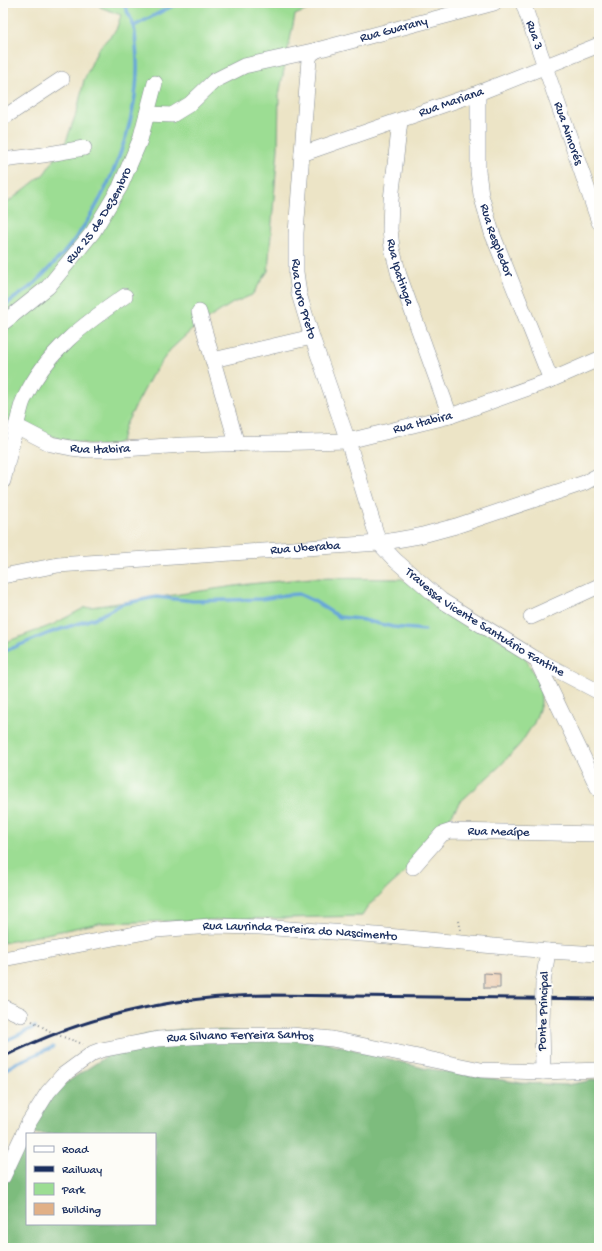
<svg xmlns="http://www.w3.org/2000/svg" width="602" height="1251" font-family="'Gochi Hand',sans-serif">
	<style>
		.green { fill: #9cdd93; stroke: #5c8678 }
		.forest { fill: #7dbc7d; stroke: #4c766e }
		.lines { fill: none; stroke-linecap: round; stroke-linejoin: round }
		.stream { stroke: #66a6d9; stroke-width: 3.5 }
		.building { fill: #e1b086 }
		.minor-casing { stroke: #848a92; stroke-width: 16 }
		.path { stroke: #848a92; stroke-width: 2; stroke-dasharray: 1 3; stroke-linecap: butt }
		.minor { stroke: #fff; stroke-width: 15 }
		.rail { stroke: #1b2f5e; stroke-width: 3 }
		.minor-bridge-casing { stroke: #848a92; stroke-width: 16; stroke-linecap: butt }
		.minor-bridge { stroke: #fff; stroke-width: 15 }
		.labels { text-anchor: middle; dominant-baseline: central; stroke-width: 4; stroke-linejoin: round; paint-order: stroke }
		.street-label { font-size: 13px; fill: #1b2f5e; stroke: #fdfcf7 }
	</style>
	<rect width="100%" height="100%" fill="#fdfcf7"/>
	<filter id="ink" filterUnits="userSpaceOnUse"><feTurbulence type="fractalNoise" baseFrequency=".025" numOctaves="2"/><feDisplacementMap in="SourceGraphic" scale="8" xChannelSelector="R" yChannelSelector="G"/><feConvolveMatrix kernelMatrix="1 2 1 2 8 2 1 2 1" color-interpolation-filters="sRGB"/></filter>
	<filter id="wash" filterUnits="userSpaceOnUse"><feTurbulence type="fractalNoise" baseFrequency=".012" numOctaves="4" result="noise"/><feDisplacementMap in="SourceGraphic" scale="16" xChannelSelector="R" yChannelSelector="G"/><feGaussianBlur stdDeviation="0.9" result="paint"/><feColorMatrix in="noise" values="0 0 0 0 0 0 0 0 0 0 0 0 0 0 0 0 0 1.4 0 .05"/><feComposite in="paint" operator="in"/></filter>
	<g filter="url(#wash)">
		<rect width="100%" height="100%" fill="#ece4c6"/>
		<path class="green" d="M99,3H324L295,15L279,95L278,149L268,271L252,295L233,303L195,327L170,350L152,375L125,426L121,441L113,445L98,446L61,439L3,420V206L44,174L65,144L77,111L84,80L98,49L116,30L121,15L100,7Z
			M312,578L402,579L431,596L523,654L535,675L541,691V704L534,723L521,743L500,766L460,802L443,829L416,862L369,905L362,916L99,923L3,943V643L52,625L84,608L249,584Z"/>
		<path class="forest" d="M192,1029L227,1031L318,1040L423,1068L522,1083L567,1085L599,1079V1248H3V1188L11,1173L27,1134V1224H155V1134H27L55,1090L133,1039L157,1032Z"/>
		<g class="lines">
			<path class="stream" d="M134,26L178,3
				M3,307C13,298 25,292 35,283C44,274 53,264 62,255C107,203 144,115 136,46C135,39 136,31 133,25C131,17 126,10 123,3
				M3,652L49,633L98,617L122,604L156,597L194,601L262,599L285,595L299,594L314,601L339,617L359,619L393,627L425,630
				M3,1042L35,1027
				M3,1071L16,1063L53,1047"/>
		</g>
		<g id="blocks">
			<path class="building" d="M484,973L500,974V988H484Z"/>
		</g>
	</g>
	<g filter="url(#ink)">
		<use href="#blocks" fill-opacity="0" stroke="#848a92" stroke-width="1"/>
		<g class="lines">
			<defs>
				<g id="minor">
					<path id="s1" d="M523,3L599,222"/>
					<path id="s2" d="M317,50L311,54L309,59L296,233V272L299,294L312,337L348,441L379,543L395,560L441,600L536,659L599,692"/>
					<path id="s3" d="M478,93V171L481,195L492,233L551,380"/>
					<path id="s4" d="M147,114L172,115L190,104L214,81L244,66L317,50L494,3"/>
					<path d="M3,118L62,79"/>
					<path id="s5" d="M400,121L391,200L390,229L392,248L399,275L450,416"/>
					<path id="s6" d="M302,154L478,93L599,45"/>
					<path d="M3,160L43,155L84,148"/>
					<path d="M199,312L237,444"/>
					<path id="s7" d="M3,323L48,287L93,232L120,187L140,140L155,83"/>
					<path d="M213,360L312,337"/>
					<path id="s8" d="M16,426L51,444L71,448L88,450H109L183,445L348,441L450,416L551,380L599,359"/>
					<path d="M3,481C8,461 12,440 18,419C20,412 21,405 24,399C46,352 84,324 125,296"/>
					<path id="s9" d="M3,576L58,565L379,543L419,536L456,526L584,483L599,475"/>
					<path d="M531,617L599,586"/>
					<path d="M536,659L599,790"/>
					<path id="s10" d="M413,867L442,834L451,831L599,834"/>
					<path id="s11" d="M3,959L156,930L211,926L260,927L376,935L548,951L599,954"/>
					<path d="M543,983L548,951"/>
					<path d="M3,1007L21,1015"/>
					<path d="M542,1024L543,1072"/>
					<path id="s12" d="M3,1177L28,1124L48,1092L63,1075L93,1053L101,1050L158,1039L208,1036L292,1035L332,1039L481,1070L543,1072L599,1070"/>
				</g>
			</defs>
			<use href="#minor" class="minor-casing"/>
			<path class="path" d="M459,921L461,931
				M32,1021L55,1034L83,1044"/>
			<use href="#minor" class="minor"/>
			<path class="rail" d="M3,1057C86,1015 176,996 268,995L599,999"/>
			<defs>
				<path id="minor-bridge" d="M542,1024L543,983"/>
			</defs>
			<use href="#minor-bridge" class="minor-bridge-casing"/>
			<use href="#minor-bridge" class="minor-bridge"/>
		</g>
	</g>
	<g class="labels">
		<g class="street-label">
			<text stroke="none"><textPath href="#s4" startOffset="267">Rua Guarany</textPath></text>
			<text stroke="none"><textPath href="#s1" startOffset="34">Rua 3</textPath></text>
			<text stroke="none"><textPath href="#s6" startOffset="158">Rua Mariana</textPath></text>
			<text stroke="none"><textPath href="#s1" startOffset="138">Rua Aimorés</textPath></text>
			<text stroke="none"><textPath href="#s7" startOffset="146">Rua 25 de Dezembro</textPath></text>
			<text stroke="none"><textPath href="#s3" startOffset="150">Rua Respledor</textPath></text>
			<text stroke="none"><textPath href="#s5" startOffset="153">Rua Ipatinga</textPath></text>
			<text stroke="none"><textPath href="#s2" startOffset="254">Rua Ouro Preto</textPath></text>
			<text stroke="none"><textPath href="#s8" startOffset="414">Rua Itabira</textPath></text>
			<text stroke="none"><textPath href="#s8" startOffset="89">Rua Itabira</textPath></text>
			<text stroke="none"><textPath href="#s9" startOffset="304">Rua Uberaba</textPath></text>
			<text stroke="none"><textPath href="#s2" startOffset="643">Travessa Vicente Santuário Fantine</textPath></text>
			<text stroke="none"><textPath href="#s10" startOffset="101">Rua Meaípe</textPath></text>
			<text stroke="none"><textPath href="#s11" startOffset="300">Rua Laurinda Pereira do Nascimento</textPath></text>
			<text transform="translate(544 1011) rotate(-88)">Ponte Principal</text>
			<text stroke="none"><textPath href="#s12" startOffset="305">Rua Silvano Ferreira Santos</textPath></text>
		</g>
	</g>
	<rect width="602" height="1251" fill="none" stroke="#fdfcf7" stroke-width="16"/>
	<rect x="26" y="1133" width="130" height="92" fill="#fdfcf7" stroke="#a3aaba"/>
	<rect x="34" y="1146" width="20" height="6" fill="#ffffff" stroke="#a3aaba"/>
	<text x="62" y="1153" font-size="12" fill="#1b2f5e">Road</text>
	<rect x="34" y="1166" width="20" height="6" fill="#1b2f5e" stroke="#a3aaba"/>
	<text x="62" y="1173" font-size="12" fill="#1b2f5e">Railway</text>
	<rect x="34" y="1183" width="20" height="12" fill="#9cdd93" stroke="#a3aaba"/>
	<text x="62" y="1193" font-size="12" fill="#1b2f5e">Park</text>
	<rect x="34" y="1203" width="20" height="12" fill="#e1b086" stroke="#a3aaba"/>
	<text x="62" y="1213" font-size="12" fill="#1b2f5e">Building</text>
</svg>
